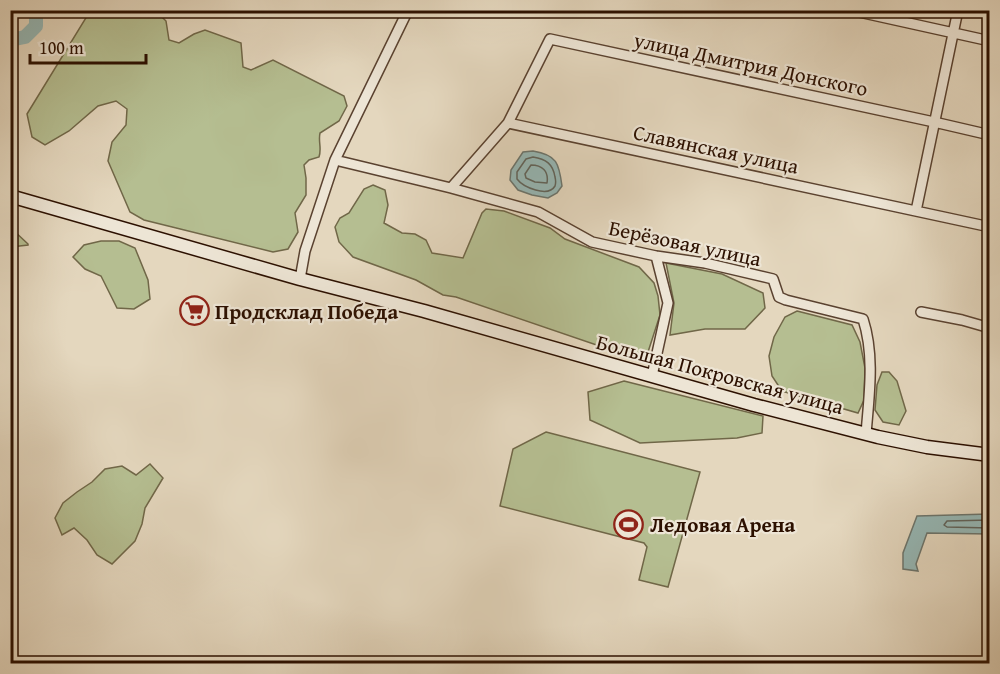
<svg xmlns="http://www.w3.org/2000/svg" width="1000" height="674" font-family="'Gentium Book Plus',serif">
	<style>
		.green { fill: #b5be91; stroke: #706748; stroke-width: 1.5 }
		.water { fill: #96b8b6; stroke: #6c756d; stroke-width: 1.5 }
		.lines { fill: none; stroke-linecap: round; stroke-linejoin: round }
		.shore { stroke: #61645b; stroke-width: 1.5 }
		.river { stroke: #96b8b6; stroke-width: 14 }
		.street-casing { stroke: #5a4230; stroke-width: 12 }
		.secondary-casing { stroke: #2c1000; stroke-width: 15 }
		.street { stroke: #ede5d5; stroke-width: 9 }
		.secondary { stroke: #ede5d5; stroke-width: 12 }
		.labels { text-anchor: middle; dominant-baseline: central; stroke-width: 4.5; stroke-linejoin: round; paint-order: stroke }
		.street-label { font-size: 21px; fill: #2c1000; stroke: #ede5d5 }
		.poi-label { font-size: 21px; font-weight: bold; fill: #2c1000; stroke: #ede5d5; text-anchor: start }
	</style>
	<rect width="100%" height="100%" fill="#e4d7be"/>
	<filter id="stains"><feTurbulence type="fractalNoise" baseFrequency=".00333" numOctaves="4"/><feColorMatrix values="0 0 0 0 .2 0 0 0 0 .09 0 0 0 0 .02 0 0 0 .5 -.17"/></filter>
	<radialGradient id="worn" r=".72"><stop offset=".6" stop-color="#630" stop-opacity="0"/><stop offset="1" stop-color="#630" stop-opacity=".3"/></radialGradient>
	<path class="green" d="M97,11H156L166,21L169,40L179,43L194,34L205,30L241,43L243,67L251,70L273,60L344,96L347,106L339,121L320,133C318,142 322,148 319,157L309,160L304,165L306,178V195L295,213L298,232L288,249L273,252L144,220L130,212L108,161L112,142L126,125L127,109L116,101L98,106L69,131L45,145L32,137L27,114L87,16Z
		M373,185L385,190L388,205L384,223L402,233L415,234L426,240L432,253L463,258L482,213L486,209L504,211L550,228L565,239L639,267L654,283L658,296L660,315L648,352L640,358L620,353L456,297L443,295L416,280L353,257L339,242L335,227L340,218L349,213L364,189Z
		M11,228L28,244V245L11,247Z
		M101,241H119L135,248L148,280L150,299L134,309L117,308L101,276L85,269L73,257L84,245Z
		M666,263L722,274L763,293L765,308L745,329H705L670,335L674,303Z
		M797,311L852,325L860,342L865,368L864,400L858,413L782,391L772,376L769,356L774,337L785,317Z
		M882,372H889L897,381L906,411L899,425L883,422L875,410L877,385Z
		M624,381L763,416L762,433L737,438L640,443L590,420L588,392Z
		M546,432L700,472L668,587L639,580L647,547L644,543L500,506L513,449Z
		M150,464L163,478L145,508L142,524L135,541L112,564L97,555L87,540L74,528L62,535L55,518L63,503L77,492L92,482L105,469L122,466L136,475Z"/>
	<path class="water" d="M533,151C557,155 559,163 562,186L557,193L548,198L532,195L518,190L510,180L511,170L523,152Z
		M989,514V534L927,533L916,564L918,571L903,569V553L917,516Z"/>
	<g class="lines">
		<path class="shore" d="M533,157C546,159 553,164 555,177C556,181 556,183 555,186C548,198 523,187 517,179V172L526,159Z
			M531,165C542,165 549,171 547,183L535,182L526,178L525,174Z
			M990,520L947,521L944,525L947,527L990,528"/>
		<path class="river" d="M10,40L25,37L36,26V10"/>
		<defs>
			<path id="street" d="M850,10L990,41
				M508,123L990,227
				M335,160L451,188L538,212L592,242L656,256L705,263L773,279L779,297L786,300L863,319C875,356 869,396 866,434
				M451,188L508,123L550,39L934,122L990,135
				M916,211L958,10
				M300,279L305,251L335,160L408,10
				M921,312L962,320L990,328
				M652,376L668,303L656,256"/>
			<path id="secondary" d="M10,196L300,279L424,311L754,405L878,437L927,447L990,455"/>
		</defs>
		<use href="#street" class="street-casing"/>
		<use href="#secondary" class="secondary-casing"/>
		<use href="#street" class="street"/>
		<use href="#secondary" class="secondary"/>
	</g>
	<defs>
		<symbol id="supermarket-ring" viewBox="-11 -11 22 22"><circle r="9.5" fill="#ede5d5" stroke="#8f2418" stroke-width="1.5"/><path d="M-6-5.5h2.5l.6 2H6L4.5 2H-2.5L-4.4-4H-6ZM-1.5 3.2a1.3 1.3 0 1 0 .1 0ZM3 3.2a1.3 1.3 0 1 0 .1 0Z" fill="#8f2418"/></symbol>
		<symbol id="stadium-ring" viewBox="-11 -11 22 22"><circle r="9.5" fill="#ede5d5" stroke="#8f2418" stroke-width="1.5"/><path d="M0-5a6.5 5 0 1 0 0 10a6.5 5 0 1 0 0-10ZM-3.5-1.8h7v3.6h-7Z" fill="#8f2418"/></symbol>
	</defs>
	<g fill-rule="evenodd">
		<use href="#supermarket-ring" x="178" y="294" width="33" height="33"/>
		<use href="#stadium-ring" x="612" y="508" width="33" height="33"/>
	</g>
	<g class="labels">
		<g class="street-label">
			<text transform="translate(751 64) rotate(12)">улица Дмитрия Донского</text>
			<text transform="translate(716 149) rotate(12)">Славянская улица</text>
			<text transform="translate(685 243) rotate(12)">Берёзовая улица</text>
			<text transform="translate(720 374) rotate(15)">Большая Покровская улица</text>
		</g>
		<g class="poi-label">
			<text x="215" y="311">Продсклад Победа</text>
			<text x="650" y="524">Ледовая Арена</text>
		</g>
	</g>
	<rect width="1000" height="674" fill="none" stroke="#e4d7be" stroke-width="36"/>
	<rect x="12" y="12" width="976" height="650" fill="none" stroke="#2c1000" stroke-width="3"/>
	<rect x="18" y="18" width="964" height="638" fill="none" stroke="#2c1000" stroke-width="1.5"/>
	<path d="M30 54v9h116v-9" fill="none" stroke="#2c1000" stroke-width="3"/>
	<text x="39" y="54" font-size="18" fill="#2c1000" stroke="#ede5d5" stroke-width="4.5" paint-order="stroke">100 m</text>
	<rect width="100%" height="100%" filter="url(#stains)"/>
	<rect width="100%" height="100%" fill="url(#worn)"/>
</svg>
